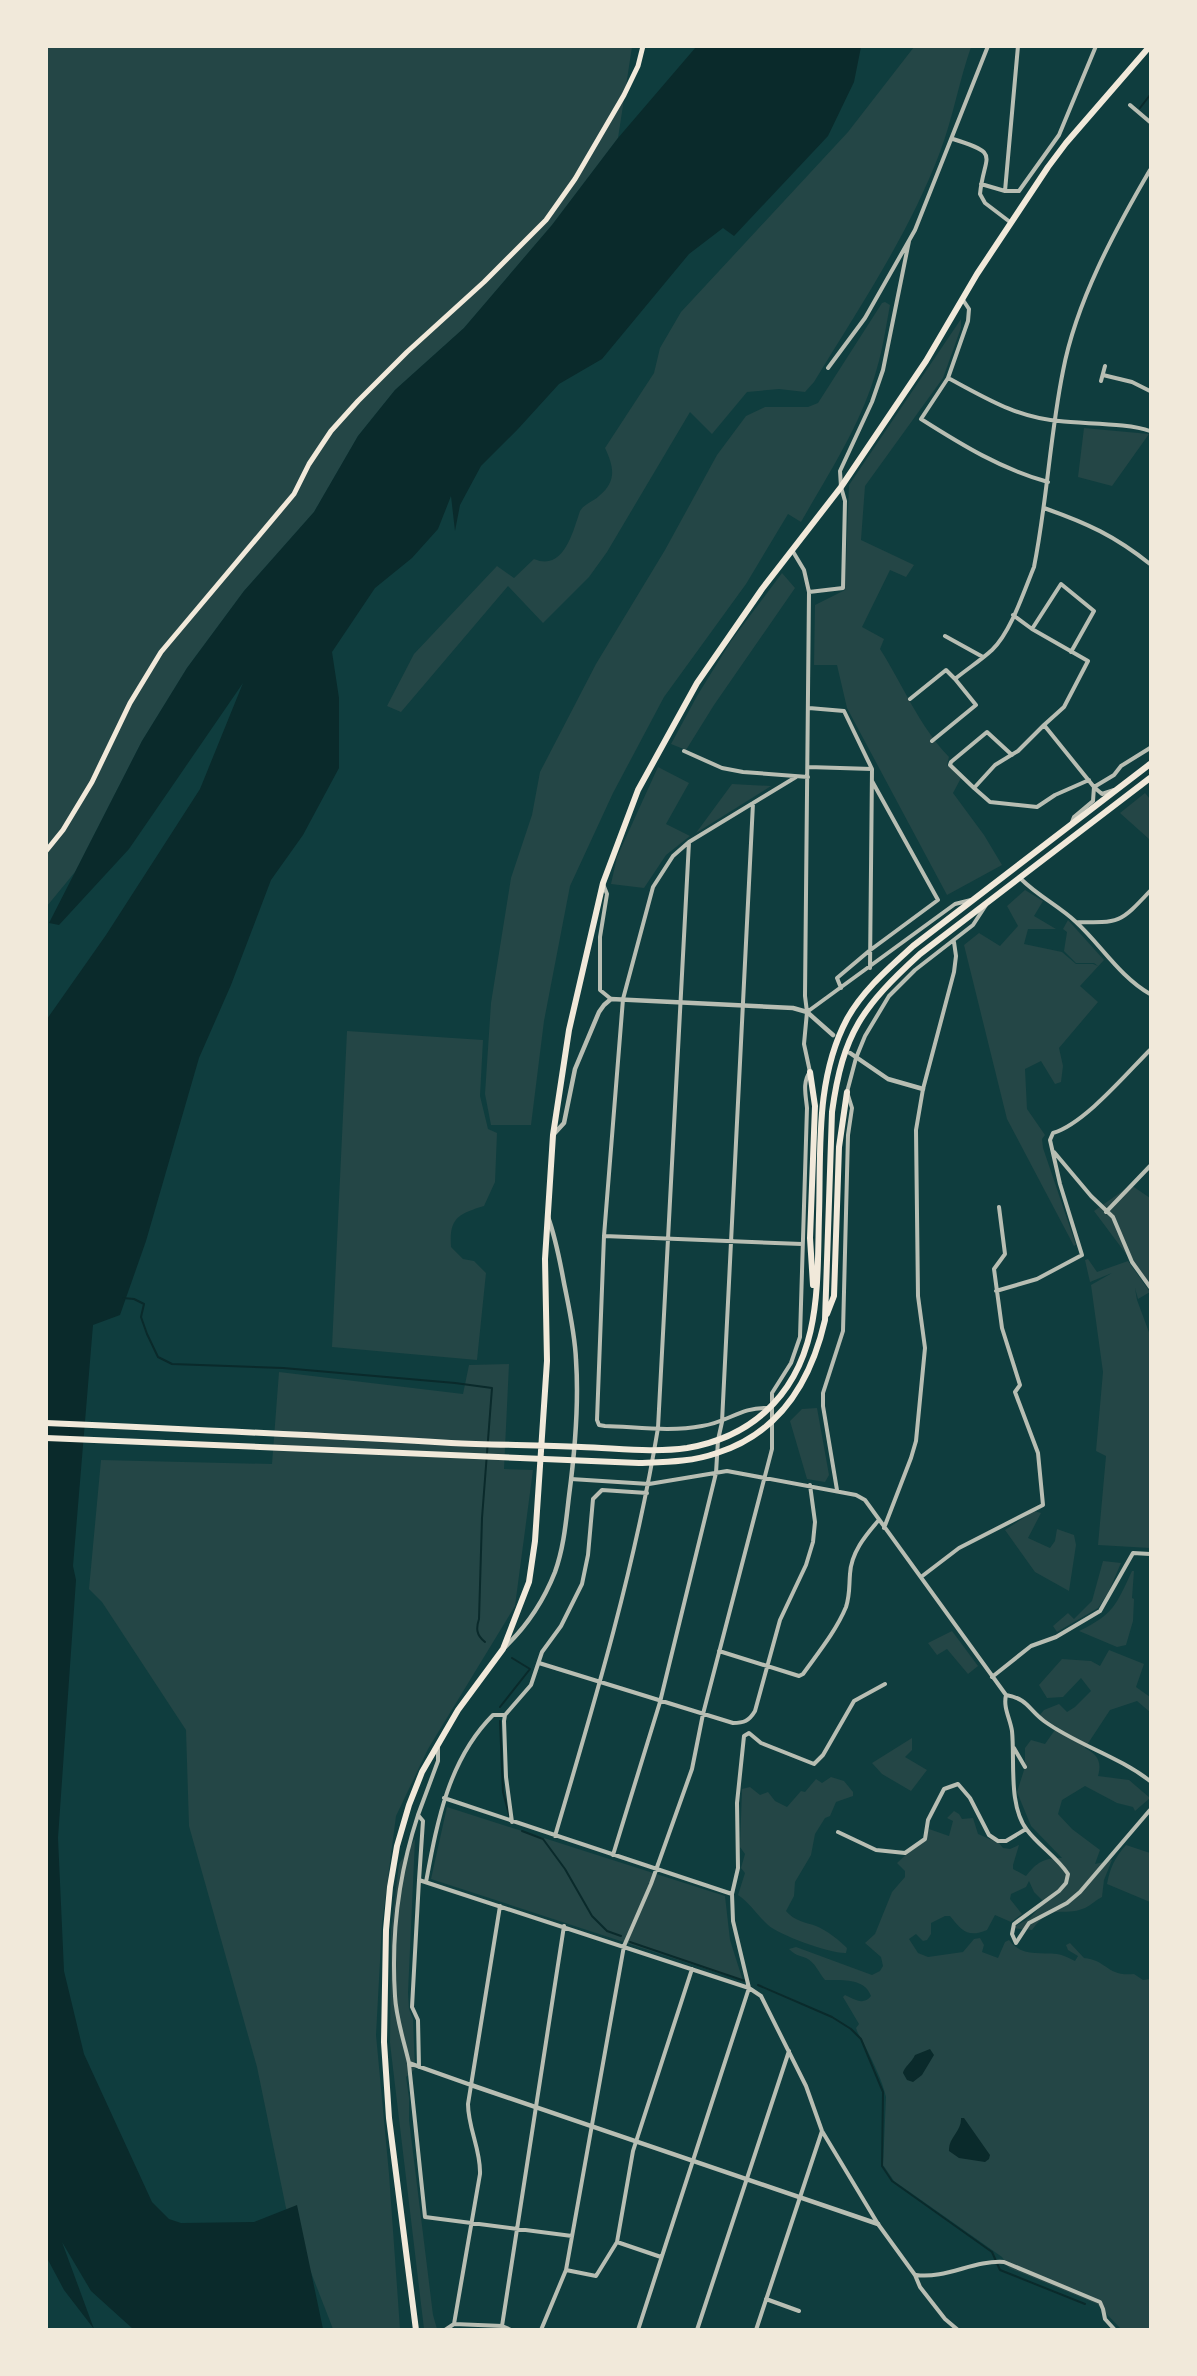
<svg xmlns="http://www.w3.org/2000/svg" width="1197" height="2376" font-family="Montserrat,sans-serif">
	<style>
		.green { fill: #244646 }
		.water { fill: #0a2a2b }
		.lines { fill: none; stroke-linecap: round; stroke-linejoin: round }
		.stream { stroke: #0a2a2b; stroke-width: 2 }
		.minor { stroke: #b8beb3; stroke-width: 4 }
		.tertiary { stroke: #b8beb3; stroke-width: 4.5 }
		.secondary { stroke: #f1e9da; stroke-width: 5 }
		.primary { stroke: #f1e9da; stroke-width: 6 }
	</style>
	<rect width="100%" height="100%" fill="#0f3d3e"/>
	<path class="green" d="M47,47H632L618,138L552,225L464,328L395,390L358,436L314,512L244,591L187,668L142,741L75,872L47,906Z
		M914,47H971C959,81 953,118 940,152C909,234 859,308 814,382L805,392L779,389L747,392L712,434L690,412L607,552L589,577L543,623L508,586L401,712L387,706L414,654L497,566L514,578L534,559C564,572 573,531 580,511C585,503 593,502 599,496C617,481 614,467 605,448L654,373L660,348L681,312L848,132Z
		M885,302L890,305C886,326 883,348 877,368C862,423 829,473 801,522L788,514L746,584L664,697L613,793L570,886L544,1021L531,1125H491L485,1094L491,1003L511,878L532,815L540,772L596,664L665,550L717,455L746,416L765,407H808L818,403L882,303Z
		M961,319V328L943,378L865,486L861,540L914,565L906,577L890,570L862,627L884,639L880,649C903,685 919,726 949,757L947,765L961,778L953,793L984,835L1002,865L947,895L847,708L837,665H814L815,605L845,590L849,485Z
		M1084,428L1149,434L1112,486L1078,477Z
		M782,573L795,588L714,705L686,750L671,744L697,696L731,641Z
		M658,767L689,783L666,824L690,836L666,855L644,888L611,884L617,857Z
		M732,784L771,786L696,833Z
		M1145,793L1150,799L1149,839L1120,813Z
		M1025,890L1043,901L1034,916L1056,929H1028L1024,944L1062,952L1076,964H1093L1098,966L1094,963H1076L1064,951L1067,932L1063,929L1068,920L1104,960L1080,986L1098,1002L1059,1048L1063,1066L1061,1082L1055,1084L1041,1061L1025,1069L1027,1109L1045,1135L1042,1139L1043,1148L1076,1245L1074,1246L1007,1119L964,945L979,933L1000,946L1018,926L1007,906Z
		M347,1031L483,1040L480,1096L488,1129L497,1133L495,1182L484,1206C458,1214 449,1218 451,1247L463,1259L474,1261L486,1273L477,1360L332,1347Z
		M1131,1185L1150,1198V1286L1094,1211Z
		M1088,1259L1097,1272L1128,1261L1150,1292L1138,1299L1135,1288L1137,1300L1150,1335V1548L1098,1545L1106,1456L1096,1451L1103,1372L1091,1285L1112,1273L1090,1282L1085,1260Z
		M509,1364L504,1469L533,1470L515,1606L428,1749L396,1816L382,1924L376,2035L389,2174L400,2329H333L286,2208L257,2067L189,1826L186,1730L102,1602L89,1589L101,1460L272,1464L279,1372L463,1394L469,1365Z
		M817,1408L829,1475L825,1482L807,1479L790,1421L802,1409Z
		M1034,1511L1041,1513L1028,1538L1050,1548L1055,1541L1057,1529L1074,1535L1076,1545L1069,1591L1035,1572L1005,1530Z
		M1103,1561L1121,1563L1108,1593L1098,1608L1057,1632L1053,1626L1068,1613L1074,1619L1092,1601Z
		M1132,1571H1134L1132,1598L1134,1599L1133,1621L1126,1645L1117,1647L1079,1631C1114,1614 1116,1605 1132,1571Z
		M952,1631L978,1666L968,1674L947,1649L937,1655L928,1643Z
		M1109,1650L1144,1664L1136,1687L1150,1697V1712L1137,1701L1110,1710L1085,1748C1098,1755 1102,1762 1098,1776L1129,1780L1150,1798L1135,1811L1133,1807L1117,1803L1085,1786L1062,1800L1058,1814L1072,1829L1100,1850L1095,1864L1112,1860L1104,1880L1102,1897C1096,1900 1091,1905 1085,1908C1061,1918 1053,1901 1032,1930L1012,1928L1030,1918L1044,1902L1034,1892L1029,1881L1026,1887L1011,1894L1010,1899L1022,1914L1011,1922L995,1915L987,1930C968,1938 962,1931 950,1916H945L931,1923V1934L927,1940L923,1941L916,1934L909,1939L918,1953L928,1957L963,1952L974,1939L980,1938L984,1945L982,1952L998,1958L1005,1942L1009,1940C1022,1957 1038,1952 1057,1954C1063,1955 1069,1958 1075,1961L1078,1956L1068,1950L1066,1945L1070,1943L1084,1958C1107,1960 1107,1977 1134,1974L1143,1980L1150,1979V2329H1121L1097,2304L1009,2268L1002,2257L894,2181L883,2165L886,2097C882,2080 873,2062 865,2046C862,2039 858,2035 856,2028L859,2024L843,1997L845,1995C854,1999 863,2006 871,1996C865,1978 842,1980 825,1980C819,1973 815,1962 806,1958C798,1955 795,1955 789,1949L796,1947L872,1975L880,1971L883,1966L881,1957L865,1943L875,1934L892,1892L905,1877V1871L897,1863L925,1837L929,1829L949,1836L953,1821L947,1818L954,1811L959,1814L962,1819L973,1818L978,1834L999,1843L1003,1848L1010,1849L1019,1845L1013,1865V1869L1026,1876C1037,1862 1044,1858 1062,1858L1031,1826L1017,1792L1025,1767V1748L1031,1740L1045,1744L1057,1727L1039,1716L1044,1710L1059,1704L1067,1712L1075,1707L1091,1691L1081,1678L1063,1697L1047,1698L1039,1685L1062,1659L1091,1661L1100,1666Z
		M912,1738V1750L905,1757L927,1770L911,1791L882,1774L872,1763Z
		M831,1777L844,1781L853,1792V1796L836,1802L830,1816L825,1818L815,1834L811,1855L795,1882L794,1896L786,1911C794,1921 805,1922 816,1926C826,1930 839,1940 847,1948L846,1953C831,1954 779,1935 768,1925C757,1915 750,1903 738,1895L745,1873L741,1868L745,1854L740,1847L742,1789L750,1787L760,1795L768,1792L775,1801L787,1807L801,1791L805,1792L816,1779L822,1783Z
		M447,1807L725,1896L730,1940L743,1981L431,1879Z
		M415,1839L408,1993L409,2009L413,2019L415,2069L406,2077L409,2098V2120L433,2315L437,2329H424L390,2043L391,1931L399,1864Z
		M1126,1845L1150,1853V1902L1107,1884C1110,1868 1115,1857 1126,1845Z"/>
	<path class="water" d="M696,47H861L854,82L828,136L734,236L723,228L689,254L602,359L559,384L518,429L481,466L460,505L455,531L451,496L438,529L412,558L375,588L332,652L339,698V768L303,835L271,880L231,985L199,1058L146,1241L120,1315L93,1325L73,1566L76,1580L58,1838L64,1971L84,2054L152,2202L169,2219L181,2223L254,2222L297,2205L323,2329H133L91,2291L62,2242L94,2329L64,2290L47,2258V1019L106,935L200,789L243,683L129,849L59,925L49,923L142,741L187,668L244,591L314,512L358,436L395,390L464,328L552,225L618,138Z
		M930,2049L934,2055L922,2075L913,2082L907,2080L903,2073C904,2067 912,2062 915,2055Z
		M961,2118H964L990,2155L989,2159L985,2162L959,2158L949,2151C948,2138 962,2131 961,2118Z"/>
	<g class="lines">
		<path class="stream" d="M1140,108L1150,95
			M123,1298L134,1299L144,1304L141,1317L147,1334L158,1357L172,1364L283,1368L455,1383L492,1388L482,1518L479,1619C476,1628 476,1635 485,1642
			M500,1707L530,1669L512,1658
			M500,1721L503,1792L510,1818
			M522,1831L543,1839L565,1869L592,1916L607,1931L621,1936
			M630,1942L745,1981
			M758,1985L832,2017L851,2029L861,2039L883,2092L882,2166L892,2181L992,2252L1000,2270L1085,2304"/>
		<path class="minor" d="M1130,105L1150,122
			M953,139C1002,154 984,154 980,194L985,203L1010,222
			M981,184L1005,191H1019L1059,135L1096,46
			M1005,191L1018,46
			M963,300L969,309L968,321L948,378L921,419C962,445 1001,469 1048,482
			M828,368L865,318L915,230L988,46
			M1103,375L1132,382L1150,391
			M948,378C986,398 1015,417 1059,421C1084,424 1129,423 1150,431
			M1101,381L1105,366
			M1044,508C1087,523 1115,536 1150,564
			M809,592L843,588L845,501L841,487L840,471L872,402L883,370L909,241
			M1013,615L1032,629L1088,661L1064,707L1044,725L1094,787L1114,775L1121,766L1150,748
			M1032,629L1061,584L1094,611L1071,652
			M945,636L983,657
			M910,699L946,670L955,679C967,669 980,661 992,650C1011,632 1024,591 1034,567C1047,502 1050,435 1063,371C1076,302 1115,230 1150,170
			M809,708L844,711L872,769L870,968
			M932,741L976,705L955,679
			M684,751L722,768L743,772L808,777
			M1012,755L987,732L951,762L950,765L974,788L995,765L1018,751L1044,725
			M808,767L872,769
			M974,788L990,802L1037,807L1055,795L1089,780
			M1095,788L1102,794L1114,790
			M1072,822L1074,817L1093,801L1094,787
			M1021,879C1038,896 1059,906 1076,922C1101,945 1120,977 1150,994
			M603,884L607,894L600,937V990L611,999
			M1076,922C1120,923 1120,923 1150,891
			M841,988L837,978L869,951L938,900L872,781
			M807,1012L955,904L971,900
			M1054,1152L1091,1196L1113,1217L1132,1262L1150,1287
			M1106,1212L1150,1166
			M604,1236L802,1244
			M996,1291L1037,1279L1082,1255L1060,1184L1050,1140L1053,1133C1084,1124 1126,1074 1150,1050
			M768,1408C740,1407 729,1422 702,1426C671,1432 637,1427 605,1426L599,1425L597,1420L604,1236L623,999L653,887L673,856L689,842L796,777
			M571,1479L649,1484L727,1471L856,1495L865,1500L1006,1695C1028,1699 1028,1709 1044,1721C1077,1745 1118,1756 1150,1781
			M837,1490L823,1406V1393L843,1331L848,1135L852,1108L847,1092L856,1058L865,1036L889,996L915,970L973,925L986,905
			M884,1528L911,1458L916,1441L925,1348L918,1296L916,1130L923,1089L954,972L956,956L954,942
			M921,1577L959,1548L1043,1505L1038,1453L1015,1392L1020,1385L1002,1328L994,1269L1005,1254L999,1207
			M719,1651L799,1676L803,1674C818,1653 836,1631 846,1607C850,1595 849,1586 850,1574C851,1553 865,1536 878,1521
			M539,1663L733,1723C744,1723 749,1721 755,1711L780,1620L806,1565L813,1542L815,1522L810,1485
			M992,1677L1031,1646L1056,1637L1100,1611L1133,1553L1150,1554
			M1006,1695C1003,1708 1010,1718 1012,1731C1015,1760 1008,1806 1027,1830C1039,1846 1057,1857 1068,1874L1066,1883L1059,1891L1014,1924L1012,1934L1016,1943L1029,1923L1067,1903L1080,1892L1150,1810
			M438,1747V1761L418,1815L423,1821L419,1880L749,1988L761,1996L806,2086L822,2131L878,2224L915,2275L920,2287L945,2319L958,2330
			M1014,1748L1025,1767
			M444,1798L732,1894
			M418,1815C399,1873 391,1934 395,1996C396,2018 404,2041 409,2063L471,2085
			M512,1822L506,1777L504,1721L505,1715L531,1685L542,1652L561,1626L582,1584L588,1555L593,1499L602,1490L647,1493
			M838,1832L876,1850L905,1853L925,1839L928,1820L944,1789L958,1784L970,1798L989,1835L998,1841H1006L1026,1829
			M555,1836C595,1701 635,1567 658,1428L689,842
			M613,1855L660,1702L716,1473L718,1440L722,1422L753,803
			M426,1882C437,1823 448,1760 493,1715H505
			M500,1906L468,2104C468,2128 481,2150 480,2174L454,2324L502,2326L511,2330
			M409,2064L425,2217L572,2236
			M419,2067L418,2020L412,2007L419,1880
			M661,2257L617,2242L633,2151L692,1969
			M566,2270L596,2276L617,2242
			M916,2275C946,2279 974,2260 1004,2262L1100,2302L1103,2309
			M766,2299L799,2311
			M1103,2309L1105,2319L1115,2330
			M502,2326L564,1926
			M445,2330L454,2324
			M541,2330L566,2270L624,1946L651,1884L692,1769L703,1714L772,1449V1393L791,1363L800,1337L807,1108C806,1096 802,1082 810,1072L804,1044L807,1012L805,996L809,592L804,570L792,550
			M638,2330L749,1988L733,1921L732,1894L738,1868L737,1803L744,1736L749,1733L761,1743L814,1764L823,1755L854,1701L885,1684
			M697,2330L789,2051
			M756,2330L822,2131"/>
		<path class="tertiary" d="M850,1053L888,1079L923,1089
			M553,1135L564,1123L575,1069L599,1012L604,1005L611,999L793,1008L807,1012L833,1035
			M505,1647C527,1626 544,1600 555,1572C564,1547 566,1521 569,1496C575,1451 579,1404 576,1360C575,1334 569,1308 564,1283C560,1261 556,1239 548,1217
			M471,2085L878,2224"/>
		<path class="secondary" d="M46,851L63,830L92,782L130,703L161,652L294,494L309,464L331,431L358,401L407,352L484,282L546,220L575,179L624,95L638,66L643,46"/>
		<path class="primary" d="M810,1072L815,1106L810,1238L813,1285
			M827,1314L834,1296L839,1147L847,1092
			M46,1423C181,1429 316,1435 451,1443C494,1445 538,1445 581,1447C616,1448 653,1453 687,1448C716,1443 743,1432 765,1412C822,1361 817,1285 819,1215C821,1150 815,1079 847,1019C863,990 889,968 913,946L1150,764
			M46,1438L639,1463C665,1462 692,1462 717,1453C780,1433 811,1381 825,1320L832,1112C843,1033 862,1007 920,954L1150,778
			M416,2330L389,2118L384,2042L386,1930L390,1887L397,1846L409,1805L422,1772L458,1710L503,1649L529,1582L535,1541L547,1361L545,1259L553,1135L569,1030L603,883L638,790L697,683L762,589L841,487L926,361L977,274L1048,167L1066,143L1150,46"/>
	</g>
	<rect width="1197" height="2376" fill="none" stroke="#f1e9da" stroke-width="96"/>
</svg>
